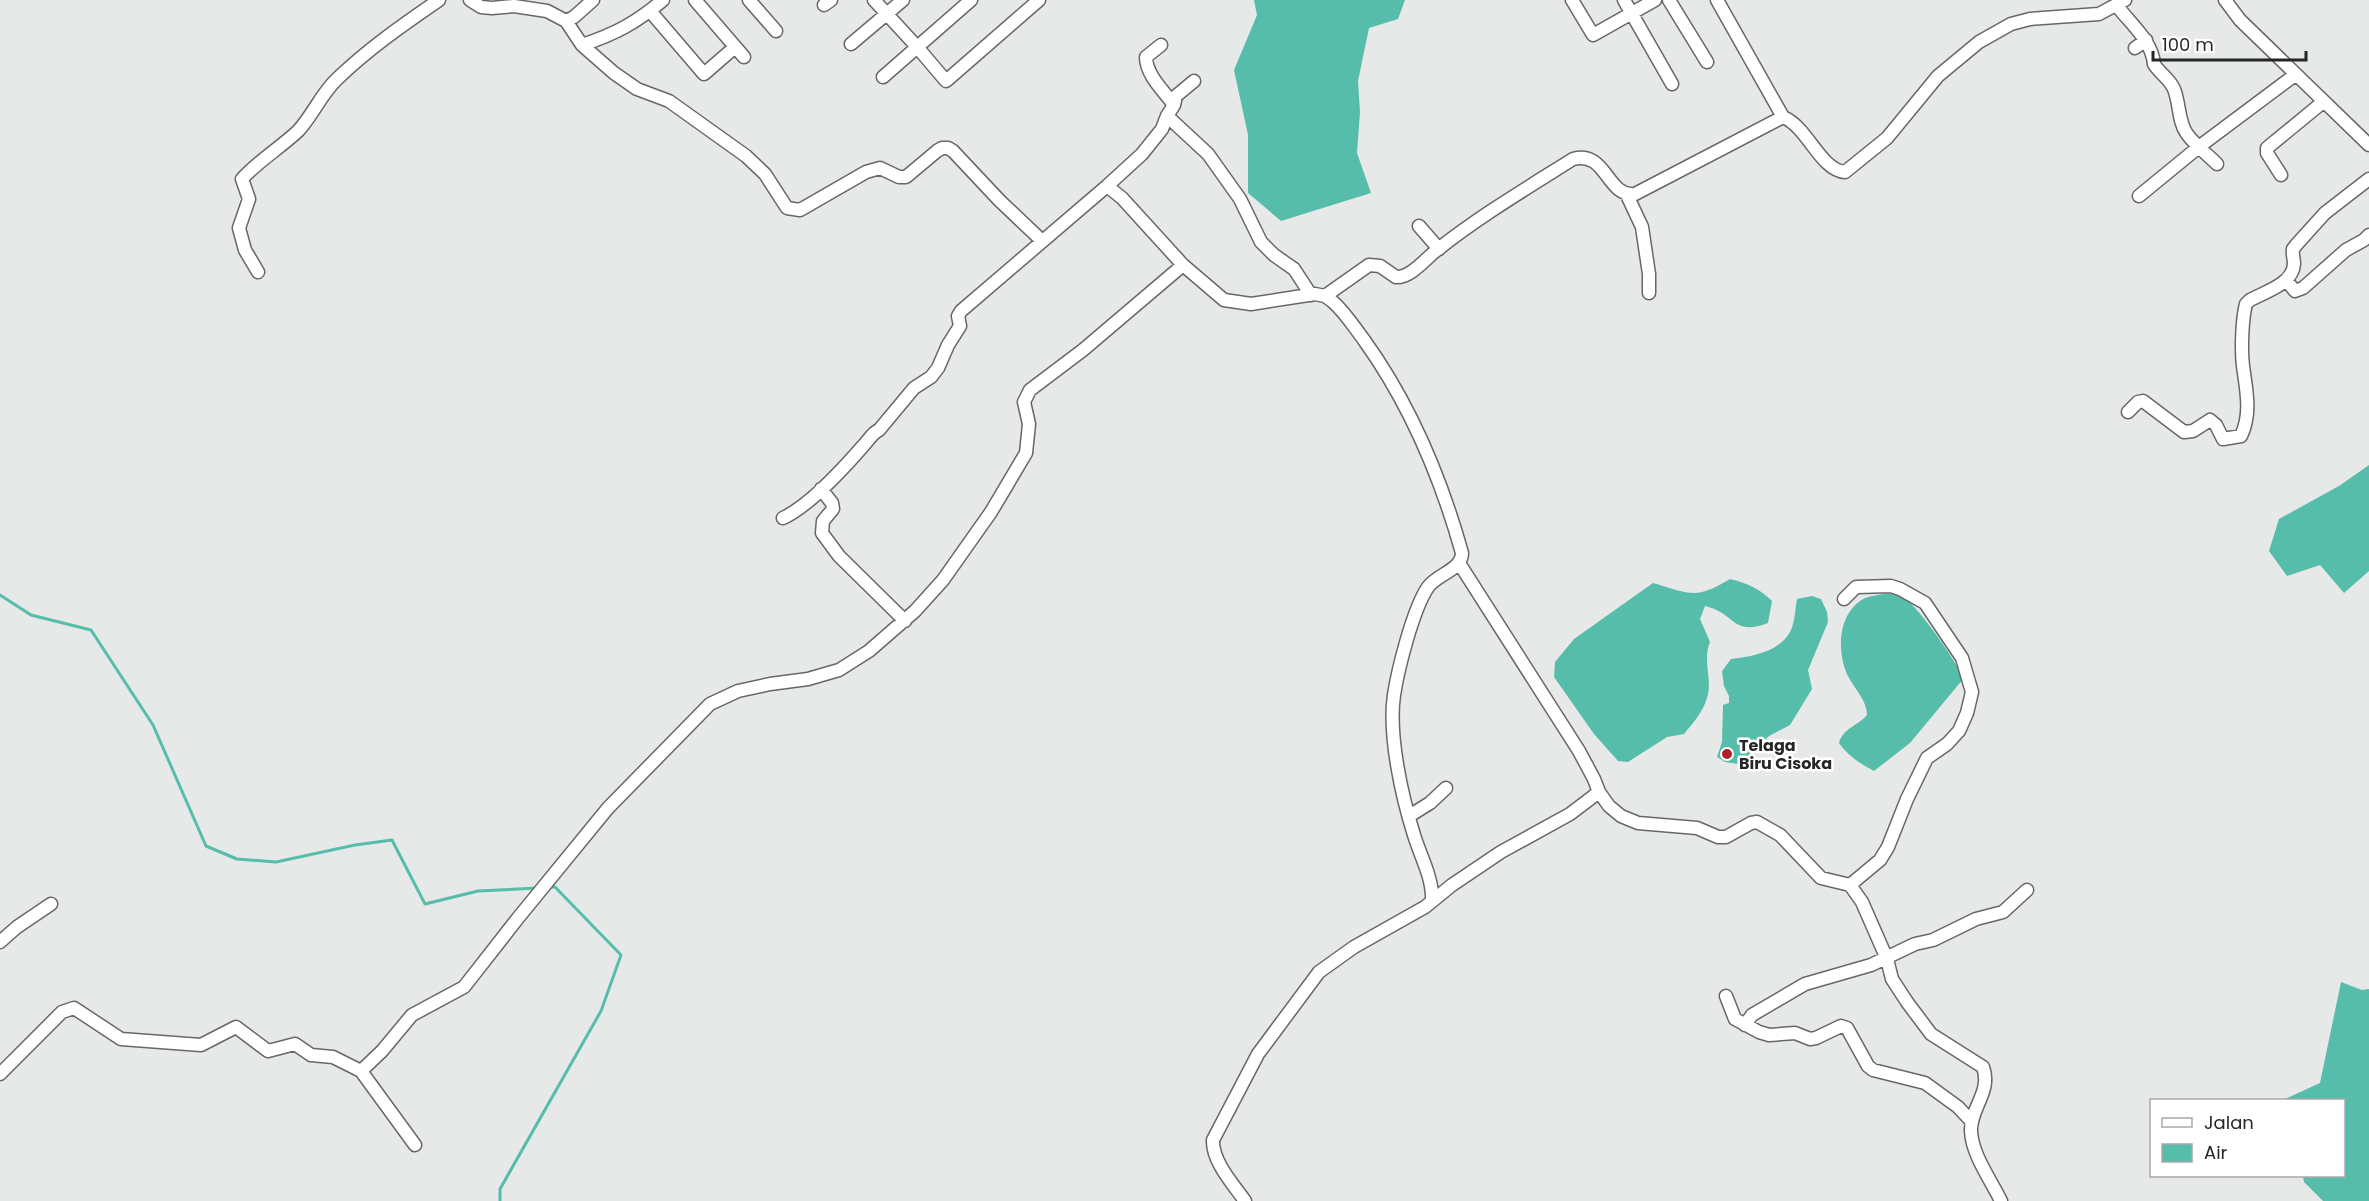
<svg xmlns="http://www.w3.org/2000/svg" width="2369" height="1201" font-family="Poppins,sans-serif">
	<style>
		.water { fill: #57bdab }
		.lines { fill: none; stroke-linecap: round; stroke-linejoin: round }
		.stream { stroke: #57bdab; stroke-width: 3 }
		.minor-casing { stroke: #656867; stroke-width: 15 }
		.minor { stroke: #fff; stroke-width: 12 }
		.poi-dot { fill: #af1d26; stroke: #fff; stroke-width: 2 }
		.labels { text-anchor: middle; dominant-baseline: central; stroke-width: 5; stroke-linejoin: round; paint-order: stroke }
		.poi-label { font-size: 16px; font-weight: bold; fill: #252726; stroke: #fff; text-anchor: start }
	</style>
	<rect width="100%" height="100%" fill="#e6e9e8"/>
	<path class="water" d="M1254,0H1405L1398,19L1369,28L1358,81L1360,112L1357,153L1371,193L1281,221L1248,193V135L1234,70L1257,15Z
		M2369,465V571L2344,593L2320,565L2287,576L2269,551L2279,519L2339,486Z
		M1730,579C1747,583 1760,589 1772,601L1768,623C1732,637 1736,613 1705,606L1700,619L1710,642C1702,662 1713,679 1707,698C1703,712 1693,723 1684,734L1667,737L1628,762L1618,761L1594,734L1554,677L1555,662L1574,639L1653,583C1691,594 1695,600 1730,579Z
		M1883,594H1902C1927,619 1946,647 1964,678L1910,743L1874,771C1861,764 1848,756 1839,743C1843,728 1859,725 1867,715C1867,701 1855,689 1849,678C1836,654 1837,612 1865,598C1870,596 1878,595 1883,594Z
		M1812,596L1821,599L1827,612L1828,622L1808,670L1812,689L1790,725L1769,736L1739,764L1725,762L1717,757L1722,742L1723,705L1729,703V696L1724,686L1722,671L1731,659C1751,657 1779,652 1790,632C1795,623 1795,610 1797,599Z
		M2341,982L2362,990L2369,989V1201H2323L2304,1182L2303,1176H2344V1100L2285,1099L2320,1083Z"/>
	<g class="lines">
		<path class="stream" d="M0,595L31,615L91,630L153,725L206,846L237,859L276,862L355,845L392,840L425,904L478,891L538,888
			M500,1201V1189L601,1011L621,955L555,887H548"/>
		<defs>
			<path id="minor" d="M470,0L481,7L492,8L514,6L547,11L566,21L582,45L614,73L637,89L669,101L746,156L765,174L787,208L800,210L866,172L880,168L899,177H906L937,151L942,148H948L953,151L999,200L1039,238L1043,239
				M695,0L744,57
				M749,0L776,31
				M874,0L918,48L946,81L1039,0
				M1572,0L1593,35L1655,0
				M1624,0L1672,84
				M1669,0L1707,62
				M1717,0L1783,117
				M2225,0L2240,20L2369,145
				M824,5L831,0
				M2117,6C2131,24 2152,41 2154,64C2160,74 2169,78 2174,89C2180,104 2178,122 2187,134C2195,145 2207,154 2217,164
				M650,11L704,74L735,47
				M566,21L574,17L593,0
				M851,44L903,0
				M582,45C615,34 636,23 663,0
				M1161,45L1146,57C1146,75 1164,91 1174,105
				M2135,48L2146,40
				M883,77L971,0
				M1167,116L1208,154L1240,199L1261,242L1274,255L1294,269L1311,295
				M2281,175L2267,153V148L2323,102
				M1107,186L1122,198L1183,265L1224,300L1251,304L1315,294L1325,296L1332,301C1345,312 1354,327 1364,340C1410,404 1441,478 1462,553C1462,570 1437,574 1428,587C1413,609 1398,669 1394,695C1388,735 1402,797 1414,835C1420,855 1433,878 1432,900
				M1627,195L1642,227L1649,274V293
				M2139,196L2200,146L2295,75
				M1419,226L1439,249
				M258,272L245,250L239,228L249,199L242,179C258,161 280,148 298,131C313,115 321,94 337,79C368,49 404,24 439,0
				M2286,280L2295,291L2303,288L2346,250L2364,240L2369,235
				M1325,296L1369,265L1380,266L1396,277C1411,278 1426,258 1437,250C1480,216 1527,188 1573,159C1607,150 1606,197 1635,194L1783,117C1808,127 1820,170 1845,172L1887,138L1938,76L1979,42L2011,24L2030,19L2099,14L2125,0
				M2128,412L2138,402L2143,401L2184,432L2193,431L2210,420L2216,425L2223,439L2241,436C2252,413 2246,389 2243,366C2241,350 2242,319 2246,304L2250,300C2265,292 2293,284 2294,264C2294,258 2292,254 2293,249L2297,244L2325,213L2369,179
				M821,489L832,503L833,509L823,521L822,533L839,556L905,621
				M783,518C809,506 843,469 863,446C869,440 872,433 879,430L914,388L931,377L938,368L948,345L960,326L958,316L961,311L1107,186L1142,154L1162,129L1167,116L1174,105L1176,96L1194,81
				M1459,563L1579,751L1594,779L1599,792L1609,806L1621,816L1638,823L1697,828L1718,837H1726L1751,823L1757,822L1780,835L1821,878L1850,885L1880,860L1888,847L1907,799L1927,758L1947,744L1959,731L1967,713L1972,692L1962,658L1925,603L1900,589L1891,586L1856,587L1844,599
				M1409,816L1430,803L1446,788
				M1850,885L1862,902L1887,959L1892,979L1907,1002L1931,1034L1983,1067C1992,1092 1970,1108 1971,1131C1972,1155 1991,1180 2001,1201
				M0,942L17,927L51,904
				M1726,996L1735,1019L1759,1032L1769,1035L1795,1033L1810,1039L1816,1038L1841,1026L1847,1028L1868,1066L1873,1070L1925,1083L1958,1107L1972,1122
				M1745,1025L1752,1015L1805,984L1871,965L1915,944L1933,940L1976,919L2003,912L2027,890
				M361,1071L415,1145
				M0,1074L62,1012L74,1008L121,1039L201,1045L236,1027L268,1051L295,1044L311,1055L333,1057L361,1071L382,1051L412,1015L464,987L518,918L608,808L710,704L738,691L770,684L808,679L839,670L869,651L915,611L943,580L991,512L1026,453L1029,424L1024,402L1030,390L1083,350L1183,265
				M1245,1201C1233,1184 1212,1161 1213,1140L1258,1054L1319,972L1354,947L1425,907L1452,885L1501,852L1570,814L1599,792"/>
		</defs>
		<use href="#minor" class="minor-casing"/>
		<use href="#minor" class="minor"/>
	</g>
	<circle class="poi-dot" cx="1727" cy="754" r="6"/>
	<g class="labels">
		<g class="poi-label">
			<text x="1739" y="745">Telaga<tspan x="1739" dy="18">Biru Cisoka</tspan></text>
		</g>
	</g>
	<rect x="2150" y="1099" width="195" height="78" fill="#ffffff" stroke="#a8a9a8" stroke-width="1.5"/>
	<rect x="2162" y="1118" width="30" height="9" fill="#ffffff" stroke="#a8a9a8" stroke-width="1.5"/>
	<text x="2204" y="1129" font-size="18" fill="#252726">Jalan</text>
	<rect x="2162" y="1144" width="30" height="18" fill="#57bdab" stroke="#a8a9a8" stroke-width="1.5"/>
	<text x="2204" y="1159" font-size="18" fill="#252726">Air</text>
	<path d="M2153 51v9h153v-9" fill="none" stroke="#252726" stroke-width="3"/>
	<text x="2162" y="51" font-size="18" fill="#252726" stroke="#ffffff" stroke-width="4.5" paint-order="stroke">100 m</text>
</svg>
